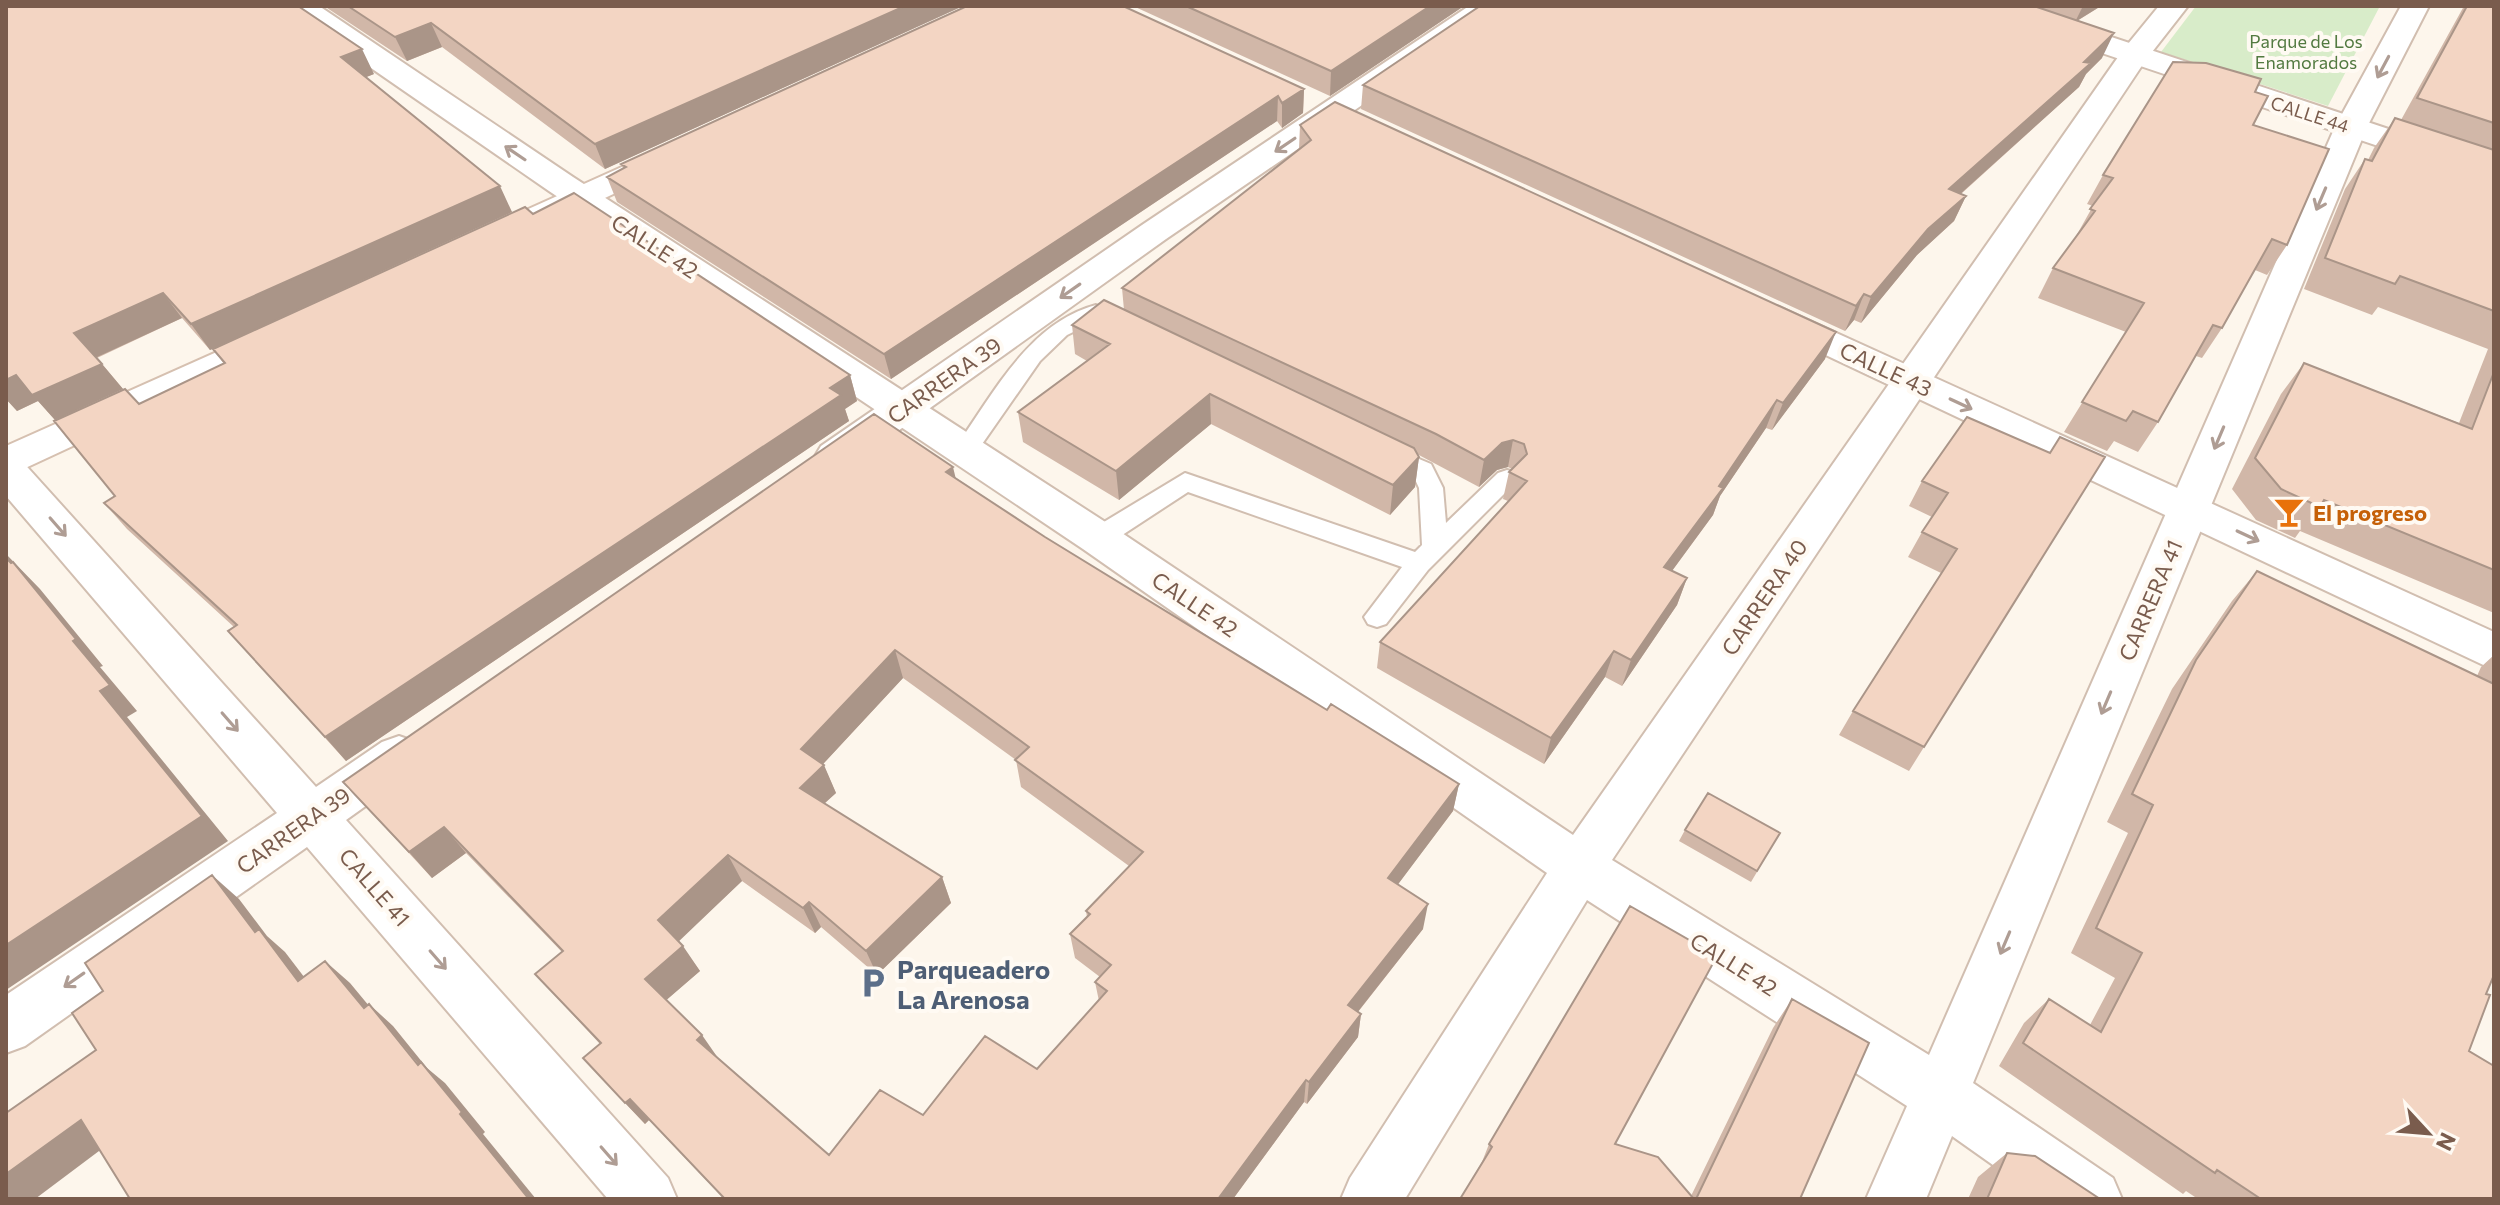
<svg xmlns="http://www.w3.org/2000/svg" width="2500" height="1205" font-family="Commissioner,sans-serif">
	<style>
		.green { fill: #d8ecc9 }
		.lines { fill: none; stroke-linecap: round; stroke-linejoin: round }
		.service-casing { stroke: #d1beb0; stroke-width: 4 }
		.minor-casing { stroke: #d1beb0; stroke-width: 4 }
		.tertiary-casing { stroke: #d1beb0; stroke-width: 4 }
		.secondary-casing { stroke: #d6c0b0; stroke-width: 4 }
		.service { fill: #fff; fill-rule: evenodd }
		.minor { fill: #fff; fill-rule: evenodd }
		.tertiary { fill: #fff; fill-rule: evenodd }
		.secondary { fill: #fff; fill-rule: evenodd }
		.wall { fill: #d1b7a8; fill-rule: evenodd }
		.shaded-wall { fill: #aa9588 }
		.building { fill: #f3d5c3; stroke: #aa9588; stroke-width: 2; fill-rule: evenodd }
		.oneway { stroke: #af9d94 }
		.labels { text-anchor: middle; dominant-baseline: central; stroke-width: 8; stroke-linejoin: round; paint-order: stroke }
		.far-park-label { font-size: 18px; fill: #537a41; stroke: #fffaf3 }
		.far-street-label { font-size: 18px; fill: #7a5c4d; stroke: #fffaf3 }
		.street-label { font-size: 22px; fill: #7a5c4d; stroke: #fffaf3 }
		.food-label { font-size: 22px; font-weight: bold; fill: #c56008; stroke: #fffaf3; text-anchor: start }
		.near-service-label { font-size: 26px; font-weight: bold; fill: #4e5e75; stroke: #fffaf3; text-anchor: start }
	</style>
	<rect width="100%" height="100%" fill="#fdf6ec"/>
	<path class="green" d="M2196,6H2380L2328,106L2161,52Z"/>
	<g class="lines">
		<defs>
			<path id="service" d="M1096,305L1116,313L1119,318L1116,323L1108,325L1096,321L1067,335L1040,361L973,457L965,459L957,457L953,451L957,445C994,393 1029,323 1096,305Z
				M1388,446L1431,464L1443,488L1446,523L1498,473L1507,470L1516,473L1519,479L1428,570L1386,624L1377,627L1368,624L1364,617L1402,567L1188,492L1107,545L1098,547L1089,545L1085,538L1089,531L1185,473L1415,552L1422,545L1419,488L1413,475L1380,460L1376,454L1380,448Z"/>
			<path id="minor" d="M1469,6H1502L1498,12L1166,239L849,466L835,470L821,466L815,456L821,446L1142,225Z
				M1976,6H2018L2494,164V185L1980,12Z
				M1777,306L2494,632V670L1764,326L1759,318L1764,310Z
				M6,455L20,459L316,787L382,742L399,736L416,742L423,756L416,770L346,820L668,1178L677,1199H608L307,847L25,1046L6,1053V995L277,813L6,496Z"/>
			<path id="tertiary" d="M286,6H319L573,177L1113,527L1573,835L2123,50L2159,6H2188L2145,61L1612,860L1929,1055L2335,127L2401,6H2429L2367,127L1973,1083L2113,1178L2122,1199H2041L1952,1136L1926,1199H1866L1907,1106L1587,900L1405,1199H1341L1350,1178L1547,873L1083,549L549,191L290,12Z"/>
			<path id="secondary" d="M664,148L675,151L680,158L675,165L539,229L527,232L515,229L510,222L515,215Z
				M275,326L288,330L294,338L288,346L6,477V446Z"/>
		</defs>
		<use href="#service" class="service-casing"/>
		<use href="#minor" class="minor-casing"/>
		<use href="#tertiary" class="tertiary-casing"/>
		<use href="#secondary" class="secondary-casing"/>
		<use href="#service" class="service"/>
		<use href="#minor" class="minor"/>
		<use href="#tertiary" class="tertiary"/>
		<use href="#secondary" class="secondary"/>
	</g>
	<path class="wall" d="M6,6L374,74L366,77L512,212L210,350L182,318L97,358L123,389L55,420L38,401L17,411L6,399Z
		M324,6H963L605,169L442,47L407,61Z
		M1133,6H1464L1330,96Z
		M1480,6H2101L2077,21L2102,58L2086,74L2079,87L1961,194L1966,196L1954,221L1917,255L1861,323L1854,320L1845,331L1361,109L1363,85Z
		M2464,6H2494V613L2300,531L2295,538L2256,520L2232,489L2281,394L2304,363L2459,423L2488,349L2378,307L2372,315L2304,289L2345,189L2365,159L2368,160L2374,148L2395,118L2401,120Z
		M1304,89L1303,113L1282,128L1277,121L891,379L617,202L607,177L623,168L621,164Z
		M2255,92L2253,125L2287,245L2267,275L2255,270L2222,328L2202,358L2196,356L2158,422L2138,452L2114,441L2107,451L2064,432L2126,332L2038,298L2053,268L2075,238L2093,206L2087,204L2103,175Z
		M1300,125L1825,359L1772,430L1766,428L1720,496L1713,515L1672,571L1687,578L1677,605L1622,686L1605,677L1544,764L1377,668L1380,642L1508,501L1503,499L1509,472L1512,469L1508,467L1497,470L1479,487L1417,454L1419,457L1415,487L1390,515L1211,424L1119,500L1023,442L1018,412L1087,361L1075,354L1072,325L1124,310L1122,288L1299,149Z
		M533,214L850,375L857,401L845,409L849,421L346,761L228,631L234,627L127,529L104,503L115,496L139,404L224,364L213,349Z
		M2050,453L1924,747L1909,771L1839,735L1853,711L1941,573L1908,557L1922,532L1932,517L1909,506L1922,481Z
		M956,478L1045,537L1327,710L1459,784L1453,811L1398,884L1423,929L1358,1012L1361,1014L1358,1037L1307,1104L1304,1102L1233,1199H724L649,1120L645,1124L583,1058L600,1044L535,974L562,952L466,853L432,878L343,782ZM903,678L1016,760L1021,787L1129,866L1086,911L1087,917L1070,934L1075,958L1100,977L1095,982L1099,1001L1037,1069L923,1115L829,1155L718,1058L666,1000L700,971L678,941L742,881L815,933L821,927L877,975L951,903L942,877L824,803L836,793L823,764Z
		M2257,571L2477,676L2481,667L2494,655V975L2486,994L2469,1051L2494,1199H2198L2186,1191L2183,1194L1999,1066L2024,1023L2049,999L2090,1025L2115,978L2071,953L2128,833L2107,822L2172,689L2232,601Z
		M1685,830L1773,845L1751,882L1679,841Z
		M1792,999L1800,1199H1460L1482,1162L1489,1144H1615L1691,1196L1773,1028Z
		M2007,1153L2100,1199H1968L1978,1177Z"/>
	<path class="shaded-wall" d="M905,6H963L605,169L595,144Z
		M1430,6H1464L1330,96L1331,71Z
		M2083,6H2101L2075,22Z
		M431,23L442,47L407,61L395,37Z
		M2114,33L2102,58L2086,74L2079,87L1938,214L1949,189Z
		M362,49L374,74L354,82L341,57Z
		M1304,89L1303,113L1282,128V103Z
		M1278,96L1277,121L891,379L884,354Z
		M500,186L512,212L210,350L191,324Z
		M1966,196L1954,221L1917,255L1861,323L1871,297L1928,229Z
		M163,293L182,318L95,358L74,333Z
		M1864,294L1854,320L1845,331L1856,306Z
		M1836,332L1825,359L1772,430L1783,403Z
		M102,364L123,389L55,420L38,401L17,411L6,399V380L16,375Z
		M850,375L857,401L845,409L849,421L346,761L325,737Z
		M1210,394L1211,424L1119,500L1116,471Z
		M1777,400L1766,428L1720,496L1713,515L1655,594L1664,567Z
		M1513,440L1508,467L1497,470L1479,487L1484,460L1502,443Z
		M1419,457L1415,487L1390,515L1393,485Z
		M953,467L960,496L946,472Z
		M6,554L40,589L103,666L100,667L137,711L127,717L228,841L6,990V945L100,691L73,641L6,558Z
		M1687,578L1677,605L1622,686L1631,660Z
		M895,650L903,678L812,776L801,749Z
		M1614,651L1605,677L1544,764L1551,738Z
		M824,765L836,793L812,815L800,788Z
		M1459,784L1453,811L1384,903L1388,878Z
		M444,827L466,853L432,878L409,852Z
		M728,855L742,881L675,945L658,920Z
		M212,875L239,899L267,936L285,952L324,1003L298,981L255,932Z
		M942,877L951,903L877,975L866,951Z
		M809,902L821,927L815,933L803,908Z
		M1428,904L1423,929L1345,1028L1348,1005Z
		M683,946L700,971L663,1003L645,979Z
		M325,961L350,983L389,1030L364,1008Z
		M369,1004L393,1026L427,1068L445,1083L485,1132L483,1134L536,1199H529Z
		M1361,1014L1358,1037L1307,1104L1309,1082Z
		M702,1035L718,1058L713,1062L697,1040Z
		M1306,1080L1304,1102L1233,1199H1218Z
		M630,1099L649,1120L645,1124L625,1103Z
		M81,1120L115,1139L35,1199H6V1174Z"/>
	<path class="building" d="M6,6H298L362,49L341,57L500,186L191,324L163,293L74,333L102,364L32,395L16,375L6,380Z
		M348,6H905L595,144L431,23L395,37Z
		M967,6H1123L1304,89L1282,103L1278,96L884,354L607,177L626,167L621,164Z
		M1186,6H1430L1331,71Z
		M1480,6H2034L2114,33L2084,62L2091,63L1949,189L1966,196L1928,229L1871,297L1864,294L1856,306L1363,85Z
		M2467,6H2494V123L2417,98Z
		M2173,62L2206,63L2261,79L2255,92L2268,96L2253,125L2329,149L2287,245L2272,239L2222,328L2213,325L2158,422L2133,411L2126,421L2082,402L2144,303L2053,268L2095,211L2090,209L2113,178L2103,175Z
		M1335,102L1836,332L1783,403L1777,400L1719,486L1723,488L1664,567L1687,578L1631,660L1614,651L1551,738L1380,642L1527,481L1509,472L1527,454L1524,444L1513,440L1502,443L1484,460L1436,434L1122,288L1311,140L1300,125Z
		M2395,118L2494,150V311L2400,276L2395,284L2325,258L2365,159L2372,161Z
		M574,193L850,375L830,388L841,395L325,737L228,631L237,625L104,503L115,496L54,421L125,389L139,404L225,363L213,349L525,207L533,214Z
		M1104,300L1414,448L1419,457L1393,485L1210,394L1116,471L1018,412L1110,344L1072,325Z
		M2304,363L2472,429L2494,372V570L2324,500L2320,507L2281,489L2255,458Z
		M874,414L953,467L946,472L1045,537L1327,710L1331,704L1459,784L1388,878L1428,904L1348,1005L1361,1014L1309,1082L1306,1080L1218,1199H725L630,1099L625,1103L583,1058L601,1043L535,974L563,951L444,827L409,852L343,782ZM895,650L1029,747L1015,760L1143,852L1086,911L1090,914L1070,934L1111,965L1095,982L1107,991L1037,1069L985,1036L923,1115L880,1090L829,1155L697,1040L702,1035L645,979L683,946L658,920L728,855L803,908L809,902L866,951L942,877L800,788L824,765L801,749Z
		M1967,417L2050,453L2060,437L2105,457L1924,747L1853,711L1957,549L1922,532L1948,493L1922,481Z
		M6,558L11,563L13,562L76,639L73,641L110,685L100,691L202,816L6,945Z
		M2257,571L2494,684V975L2486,994L2490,995L2469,1051L2494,1066V1199H2261L2217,1170L2215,1173L2023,1043L2049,999L2101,1032L2142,953L2096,928L2153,805L2132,794L2196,660Z
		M1708,793L1780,833L1757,871L1685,830Z
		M212,875L255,932L259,929L298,981L325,961L364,1008L369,1004L418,1065L421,1062L462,1112L460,1114L529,1199H130L81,1120L6,1174V1113L96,1050L72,1013L103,991L85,963Z
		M1630,906L1717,956L1615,1144L1658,1157L1694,1199H1460L1492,1147L1489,1144Z
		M1792,999L1869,1043L1800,1199H1696Z
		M2007,1153L2035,1156L2100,1199H1987Z"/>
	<defs><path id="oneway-shaft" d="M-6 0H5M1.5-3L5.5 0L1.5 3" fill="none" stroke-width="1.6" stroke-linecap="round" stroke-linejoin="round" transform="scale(2)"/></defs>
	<g class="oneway">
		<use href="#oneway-shaft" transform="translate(2383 67) rotate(118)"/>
		<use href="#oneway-shaft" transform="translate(1285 145) rotate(146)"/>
		<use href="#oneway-shaft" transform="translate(515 153) rotate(-146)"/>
		<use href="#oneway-shaft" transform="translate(2321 199) rotate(113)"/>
		<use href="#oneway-shaft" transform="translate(1070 291) rotate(145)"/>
		<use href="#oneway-shaft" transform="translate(1961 404) rotate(25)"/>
		<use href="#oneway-shaft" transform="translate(2219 438) rotate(113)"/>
		<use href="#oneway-shaft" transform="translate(58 527) rotate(49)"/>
		<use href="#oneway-shaft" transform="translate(2248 536) rotate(25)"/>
		<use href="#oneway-shaft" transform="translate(2106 703) rotate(113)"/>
		<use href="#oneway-shaft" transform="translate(230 722) rotate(49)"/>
		<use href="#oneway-shaft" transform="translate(2005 943) rotate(113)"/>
		<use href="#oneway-shaft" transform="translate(438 960) rotate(49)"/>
		<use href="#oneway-shaft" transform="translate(74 980) rotate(145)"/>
		<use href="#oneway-shaft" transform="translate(609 1156) rotate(49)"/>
	</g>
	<defs>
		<symbol id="bar-bare" viewBox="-9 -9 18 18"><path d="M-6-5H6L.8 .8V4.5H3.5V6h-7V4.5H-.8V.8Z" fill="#e8710a" stroke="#fffaf3" stroke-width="2.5" paint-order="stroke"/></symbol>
		<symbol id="parking-bare" viewBox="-9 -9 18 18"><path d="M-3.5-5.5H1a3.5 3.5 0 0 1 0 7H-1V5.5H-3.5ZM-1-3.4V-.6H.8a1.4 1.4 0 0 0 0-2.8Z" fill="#5c6f8a" stroke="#fffaf3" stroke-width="2.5" paint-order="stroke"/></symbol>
	</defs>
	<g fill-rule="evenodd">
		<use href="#bar-bare" x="2267" y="490" width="44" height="44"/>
		<use href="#parking-bare" x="851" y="961" width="44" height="44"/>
	</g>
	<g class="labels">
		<g class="far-park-label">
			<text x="2306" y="41">Parque de Los<tspan x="2306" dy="21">Enamorados</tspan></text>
		</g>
		<g class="far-street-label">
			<text transform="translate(2310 114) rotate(18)">CALLE 44</text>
		</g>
		<g class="street-label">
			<text transform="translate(655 246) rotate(33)">CALLE 42</text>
			<text transform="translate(1886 369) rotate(25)">CALLE 43</text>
			<text transform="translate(944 380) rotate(-35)">CARRERA 39</text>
			<text transform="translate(1764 597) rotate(-56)">CARRERA 40</text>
			<text transform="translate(2150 600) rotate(-67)">CARRERA 41</text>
			<text transform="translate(1195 604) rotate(34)">CALLE 42</text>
			<text transform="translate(293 830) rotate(-35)">CARRERA 39</text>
			<text transform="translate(375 887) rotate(49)">CALLE 41</text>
			<text transform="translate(1734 964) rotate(32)">CALLE 42</text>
		</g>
		<g class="food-label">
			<text x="2313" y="512">El progreso</text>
		</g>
		<g class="near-service-label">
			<text x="897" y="968">Parqueadero<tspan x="897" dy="30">La Arenosa</tspan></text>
		</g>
	</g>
	<rect width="2500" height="1205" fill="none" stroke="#7a5c4d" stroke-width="16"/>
	<g transform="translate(2428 1133) rotate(116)" stroke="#fffaf3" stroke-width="6" paint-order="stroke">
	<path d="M0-6L14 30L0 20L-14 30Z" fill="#7a5c4d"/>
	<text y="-12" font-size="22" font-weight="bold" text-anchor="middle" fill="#7a5c4d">N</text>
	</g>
</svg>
